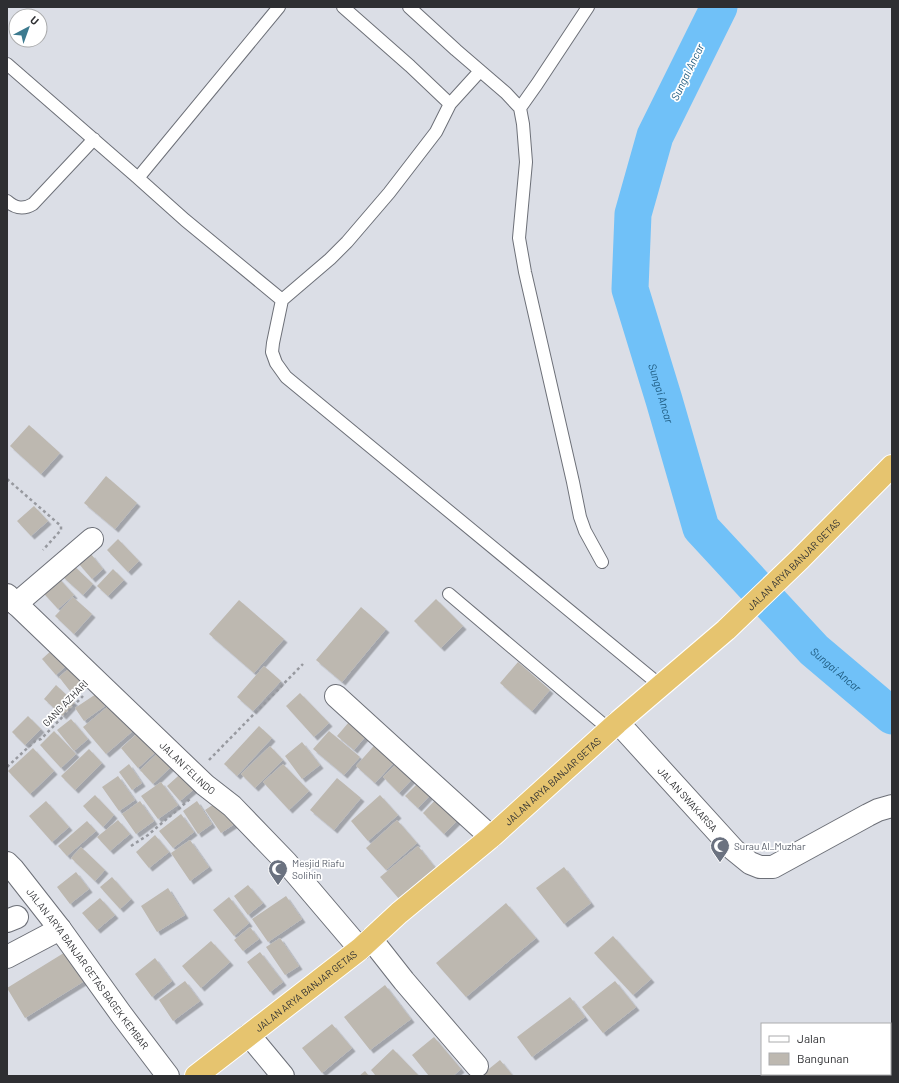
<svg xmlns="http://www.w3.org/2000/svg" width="899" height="1083" font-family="Barlow,sans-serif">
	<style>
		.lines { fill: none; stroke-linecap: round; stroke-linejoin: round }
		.river { stroke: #70c1f8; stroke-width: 37 }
		.building { fill: #bdb8b0; filter: url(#shadow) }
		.service-casing { stroke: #6d7078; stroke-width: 14 }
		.minor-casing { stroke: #6d7078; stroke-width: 24 }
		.trunk-casing { stroke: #fff; stroke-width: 24 }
		.path { stroke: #97999f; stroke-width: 2.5; stroke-dasharray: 3 3; stroke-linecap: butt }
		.service { stroke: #fff; stroke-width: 12 }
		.minor { stroke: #fff; stroke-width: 22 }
		.trunk { stroke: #e6c46f; stroke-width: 22 }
		.labels { text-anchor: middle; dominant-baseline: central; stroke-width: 3.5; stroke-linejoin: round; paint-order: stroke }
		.street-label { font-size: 10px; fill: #2e2f32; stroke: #fff }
		.worship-label { font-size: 10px; fill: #5b616d; stroke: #fff; text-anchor: start }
		.water-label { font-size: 11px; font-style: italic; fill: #1c587d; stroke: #fff }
	</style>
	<defs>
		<filter id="shadow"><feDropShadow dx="3.5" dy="3.5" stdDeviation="0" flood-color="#0004"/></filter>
	</defs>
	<rect width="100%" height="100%" fill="#dbdee6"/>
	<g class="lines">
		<path class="river" id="s1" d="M719,7L655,136L633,214L630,289L664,400L701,528L814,650L892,716"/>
	</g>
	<path class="building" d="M29,425L60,453L41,474L10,446Z
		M106,476L137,503L115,529L84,503Z
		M34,506L48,521L31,536L17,521Z
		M118,539L139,561L128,572L107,550Z
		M91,554L103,569L92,579L79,564Z
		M73,565L93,584L83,595L62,576Z
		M113,569L124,580L108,596L97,586Z
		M54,573L74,595L58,609L38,587Z
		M73,597L92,614L74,634L55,616Z
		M436,599L463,626L441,648L414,621Z
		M239,600L284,639L254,673L209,634Z
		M361,607L386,629L342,682L316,660Z
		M53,649L67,665L56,675L42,659Z
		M518,662L550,690L532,711L500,683Z
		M73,665L85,679L70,691L59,677Z
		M264,666L281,681L253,711L237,697Z
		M56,685L75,703L63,716L44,699Z
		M300,693L329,723L314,737L286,706Z
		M96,694L105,706L84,721L75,708Z
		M112,703L134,730L106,754L83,727Z
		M355,715L372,729L354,750L337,736Z
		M28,716L41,729L25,745L12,732Z
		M71,719L88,739L74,751L57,730Z
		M259,726L272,738L237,776L224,764Z
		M142,729L159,749L138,768L121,748Z
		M54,731L76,754L61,768L40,745Z
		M329,731L360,757L344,775L313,749Z
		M380,739L400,756L375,783L356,766Z
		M302,742L320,765L302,779L285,756Z
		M270,746L283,760L255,788L241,774Z
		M33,748L54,771L30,794L8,771Z
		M89,749L102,763L75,790L61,776Z
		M162,749L175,763L153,784L140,770Z
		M400,760L416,775L399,793L383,777Z
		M129,764L142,783L132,790L119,772Z
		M283,764L309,791L289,810L263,782Z
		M186,769L199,785L180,801L167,786Z
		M118,776L135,800L119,811L102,787Z
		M337,778L361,798L334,830L310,810Z
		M423,778L435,790L418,808L405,796Z
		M161,782L178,805L158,819L141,796Z
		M95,795L114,815L103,827L83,806Z
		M380,795L398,815L368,841L351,821Z
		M439,796L461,817L444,834L423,813Z
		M220,800L236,823L221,833L205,810Z
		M46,801L69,827L52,842L29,816Z
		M140,801L154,821L136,834L122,814Z
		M197,801L212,824L198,834L183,811Z
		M181,814L194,832L173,848L159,831Z
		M118,820L130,834L110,851L97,837Z
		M397,820L417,843L386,870L366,848Z
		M87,821L96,831L67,856L58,846Z
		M155,835L169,852L149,868L136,852Z
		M190,840L209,867L190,881L171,853Z
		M418,846L438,871L401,901L380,877Z
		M81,847L105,870L95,881L71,858Z
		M564,867L591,903L564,924L536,888Z
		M76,872L89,889L70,904L57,887Z
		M112,877L131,899L120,909L100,887Z
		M248,885L263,903L248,915L234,896Z
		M168,888L185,915L157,932L141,906Z
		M286,896L302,919L268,942L252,919Z
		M229,897L249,923L234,936L213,910Z
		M100,898L115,915L97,930L82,913Z
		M506,903L536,938L466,997L436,963Z
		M250,927L259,939L243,951L234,940Z
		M613,936L651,979L633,995L594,953Z
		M280,938L299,966L285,975L266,947Z
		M211,941L230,962L201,988L182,966Z
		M67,951L86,980L25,1018L7,988Z
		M260,952L283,982L270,992L247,962Z
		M155,958L172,981L152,997L135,974Z
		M185,981L200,1001L173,1021L159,1000Z
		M615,981L636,1007L603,1033L582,1007Z
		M385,985L411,1019L370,1050L344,1017Z
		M570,997L585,1017L532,1057L517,1037Z
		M332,1024L352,1048L322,1073L302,1048Z
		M434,1037L461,1069L453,1076H429L412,1055Z
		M393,1049L419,1076H376L371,1070Z
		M500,1060L513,1076H480Z
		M365,1071L369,1076H359Z"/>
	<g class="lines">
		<defs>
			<path id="service" d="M279,7L138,178L185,220L282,300
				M343,7L410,66L450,104L436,132L389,193L347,242L330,259L282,300L273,343L272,352L276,363L286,377L661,686
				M409,7L456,50L506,93L520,108L523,124L526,162L519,238L525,272L573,482L580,517L585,531L602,562
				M7,64L138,178
				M450,104L480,71
				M520,108L537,84L588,7
				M7,201C15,208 23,210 33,204L94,139
				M449,594L610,730"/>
			<g id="minor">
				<path id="s2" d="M7,595L205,785L232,806L286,862L360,949"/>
				<path d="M16,604L92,539"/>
				<path d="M336,696L491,837"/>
				<path id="s3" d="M617,723L623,728L734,850L750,863L760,867H773L868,815L878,810L892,806"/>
				<path id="s4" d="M7,863L13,869L60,929L121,1014L168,1076"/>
				<path d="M7,921L17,917"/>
				<path d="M371,939L404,981L477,1066"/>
				<path d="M7,957L60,929"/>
				<path d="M249,1035L283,1076"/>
			</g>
			<g id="trunk">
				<path id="s5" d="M196,1076L360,949L399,913L491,837L617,723L726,630L800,559L892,466"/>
			</g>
		</defs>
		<use href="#service" class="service-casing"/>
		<use href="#minor" class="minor-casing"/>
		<use href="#trunk" class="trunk-casing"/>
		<path class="path" d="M7,479L61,526V530L43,550
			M209,760L303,664
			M7,767L35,741L41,739L83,696
			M131,846L148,835L190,799"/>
		<use href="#service" class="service"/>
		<use href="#minor" class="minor"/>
		<use href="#trunk" class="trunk"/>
	</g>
	<defs>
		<symbol id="mosque-pin" viewBox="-11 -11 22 30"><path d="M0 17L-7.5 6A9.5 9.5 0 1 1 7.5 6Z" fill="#6b7280" stroke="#fff"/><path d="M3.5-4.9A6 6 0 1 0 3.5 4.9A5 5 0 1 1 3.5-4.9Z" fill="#fff"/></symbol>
	</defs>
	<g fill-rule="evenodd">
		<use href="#mosque-pin" x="709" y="835" width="22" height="30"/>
		<use href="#mosque-pin" x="267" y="858" width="22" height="30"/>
	</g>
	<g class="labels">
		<g class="street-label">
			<text stroke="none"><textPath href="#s5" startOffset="787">JALAN ARYA BANJAR GETAS</textPath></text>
			<text transform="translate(65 703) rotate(-46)">GANG AZHARI</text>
			<text stroke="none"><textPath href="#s2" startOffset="250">JALAN FELINDO</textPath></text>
			<text stroke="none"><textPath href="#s5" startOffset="463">JALAN ARYA BANJAR GETAS</textPath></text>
			<text stroke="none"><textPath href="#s3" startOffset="104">JALAN SWAKARSA</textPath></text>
			<text stroke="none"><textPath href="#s4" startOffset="133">JALAN ARYA BANJAR GETAS BAGEK KEMBAR</textPath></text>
			<text stroke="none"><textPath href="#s5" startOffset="139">JALAN ARYA BANJAR GETAS</textPath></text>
		</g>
		<g class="worship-label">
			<text x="734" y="846">Surau Al_Muzhar</text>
			<text x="292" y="863">Mesjid Riafu<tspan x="292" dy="12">Solihin</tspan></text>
		</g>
		<g class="water-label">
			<text transform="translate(687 72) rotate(-64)">Sungai Ancar</text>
			<text stroke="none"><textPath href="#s1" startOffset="409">Sungai Ancar</textPath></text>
			<text stroke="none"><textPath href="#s1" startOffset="745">Sungai Ancar</textPath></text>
		</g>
	</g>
	<rect width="899" height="1083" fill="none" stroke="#2e2f32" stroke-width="16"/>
	<rect x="761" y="1023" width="130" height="52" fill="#ffffff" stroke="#abacad"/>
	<rect x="769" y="1036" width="20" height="6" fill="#ffffff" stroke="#abacad"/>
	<text x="797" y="1043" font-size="12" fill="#2e2f32">Jalan</text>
	<rect x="769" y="1053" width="20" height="12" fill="#bdb8b0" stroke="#abacad"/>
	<text x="797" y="1063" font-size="12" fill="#2e2f32">Bangunan</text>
	<g transform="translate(28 28) rotate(41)"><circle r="19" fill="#ffffff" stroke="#abacad"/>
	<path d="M0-3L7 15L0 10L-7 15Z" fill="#3c7a8f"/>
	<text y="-6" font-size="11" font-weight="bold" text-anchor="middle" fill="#2e2f32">U</text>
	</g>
</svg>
